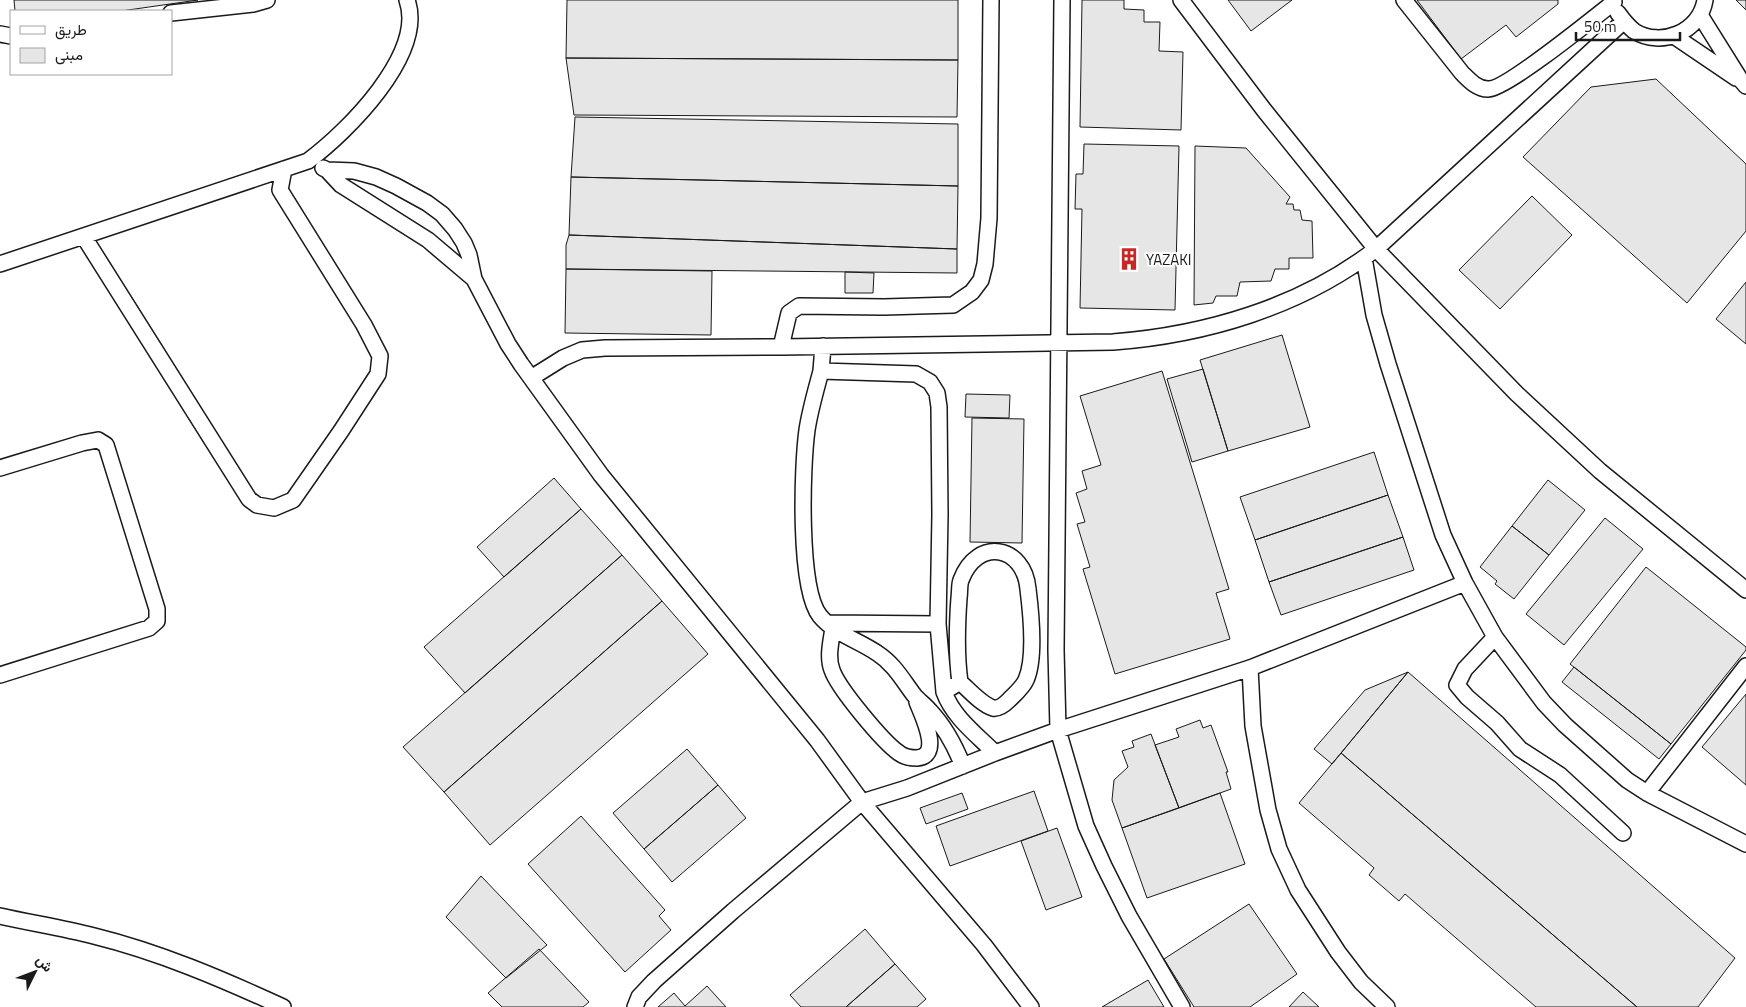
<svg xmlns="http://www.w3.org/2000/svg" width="1746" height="1007" font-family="'Titillium Web',Vazirmatn,sans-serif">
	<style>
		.building { fill: #e6e6e6; stroke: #1a1a1a }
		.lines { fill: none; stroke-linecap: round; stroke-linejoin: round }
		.minor-casing { stroke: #1a1a1a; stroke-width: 18 }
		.minor { stroke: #fff; stroke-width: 15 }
		.labels { text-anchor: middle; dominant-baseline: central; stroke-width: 4; stroke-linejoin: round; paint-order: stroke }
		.poi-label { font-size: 15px; fill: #1a1a1a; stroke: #fff; text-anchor: start }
	</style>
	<rect width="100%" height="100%" fill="#fff"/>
	<path class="building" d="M14,0H198L121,11H15Z
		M567,0H958V60L566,58Z
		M1082,0H1124V9L1144,10V22H1160L1159,51L1183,52L1181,130L1080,127Z
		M1228,0H1292L1251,31Z
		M1417,0H1558V4L1516,37L1506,25L1461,59Z
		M1736,0H1746V10Z
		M566,58L958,60L957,117L574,115Z
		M1656,79L1746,164V231L1687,303L1523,157L1591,87Z
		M575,117L958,124V186L571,177Z
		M1084,144L1179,146L1175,310L1080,308L1082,209H1075L1076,174H1083Z
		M1195,146L1246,148L1290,197L1286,204H1293L1294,210H1300L1302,220L1312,221L1313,258H1289V269H1275L1271,281L1240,282L1237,296H1216L1213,303L1194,305Z
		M571,177L958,186L957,249L569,235Z
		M1532,196L1572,235L1500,309L1459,270Z
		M569,235L957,249V273L566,269V245Z
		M566,269L712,271L711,335L565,333Z
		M845,272L874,273L873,293H845Z
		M1746,282V344L1716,319Z
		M1282,335L1310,427L1228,451L1200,360Z
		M1203,369L1228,451L1192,462L1167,379Z
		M1162,371L1229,589L1216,593L1230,639L1115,674L1083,569L1090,567L1077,524L1085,522L1076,493L1087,489L1082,471L1101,465L1080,396Z
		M966,394L1010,395L1009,418L965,417Z
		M972,418L1024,419L1022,543L970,542Z
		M1374,452L1388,495L1255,540L1240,497Z
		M554,478L581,509L504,577L477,547Z
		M1548,480L1585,510L1549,555L1512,526Z
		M1388,495L1403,537L1269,582L1255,540Z
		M581,509L622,555L465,693L424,647Z
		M1605,518L1643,549L1564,645L1526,614Z
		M1512,526L1549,555L1514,599L1495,584L1497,581L1480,567Z
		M1403,537L1414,570L1281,615L1269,582Z
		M622,555L662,601L444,792L403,747Z
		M1646,567L1746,647V650L1671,744L1570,664Z
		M662,601L708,654L490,845L444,792Z
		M1574,667L1671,744L1659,759L1562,682Z
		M1408,672L1735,958L1698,1007H1637L1341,753Z
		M1408,672L1332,764L1314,749L1365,690Z
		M1746,694V785L1702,747Z
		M1200,720L1203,728L1211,725L1228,772H1226L1231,789L1179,808L1155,745L1179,737L1176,729Z
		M1151,734L1179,808L1122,828L1112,800L1114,780L1128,767L1122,751L1134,747L1132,741Z
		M687,749L718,785L644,849L613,813Z
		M1341,753L1637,1007H1536L1405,894L1399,901L1369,875L1374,868L1299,803Z
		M718,785L746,818L672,882L644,849Z
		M1034,791L1048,831L950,866L936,826Z
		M962,793L968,809L926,824L920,808Z
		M1220,793L1245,864L1147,898L1122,828Z
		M581,816L665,910L659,916L671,930L625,972L528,864Z
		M1057,828L1082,897L1046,910L1021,841Z
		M481,876L547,945L506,978L446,917Z
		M1249,904L1297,974L1250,1007H1194L1164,959Z
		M865,929L895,964L846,1007H801L790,995Z
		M539,949L589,1002L583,1007H502L488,993Z
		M895,964L926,999L917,1007H846Z
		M1148,980L1164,1007H1102Z
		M707,986L726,1007H658L674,993L685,1006Z
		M1303,992L1319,1007H1289Z"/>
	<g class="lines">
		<defs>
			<path id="minor" d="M1062,0L1056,650L1058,730L1086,826L1104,866L1129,916L1182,1007
				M1181,0L1264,110L1376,249L1517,394L1600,471L1746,590
				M1404,0L1462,73C1469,80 1477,89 1488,89C1505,90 1595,17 1614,2
				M171,13L253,4L267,0
				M1618,13C1623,20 1628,26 1634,31C1661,48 1700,32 1705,0
				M1700,15L1740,79L1746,86
				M0,34L11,36
				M1674,36L1736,78
				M323,168L327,170L341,185L428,240L474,279
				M327,170L354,171L376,177L396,186L427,203L442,214L455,229L464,243L469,255L474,279L508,344L521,364L601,475L817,740L862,802L984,945L1031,1007
				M84,237L249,499L257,505L274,508L293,500L341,431L378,374L380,356L364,325L280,190L284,169
				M1364,258L1374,315L1388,364L1443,535L1465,583L1495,637L1544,703L1565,725L1627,780L1647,793L1746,844
				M0,264L308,161C347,132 426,54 407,0
				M823,346L821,371L916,374L930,382L937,393L939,407L940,515L938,624L944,692C953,717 977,735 995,753
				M781,347L789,313L799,306L884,307L953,305L972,292L981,280L985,264L989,218L991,0
				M821,371C816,390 810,410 807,430C802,466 798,589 820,616C835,634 858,640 877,653C894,664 902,679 914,695C919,701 925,705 930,711C945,727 955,746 963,766
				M531,378L563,358L582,350L605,348L781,347L1113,342C1205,335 1301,307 1376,249L1624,21
				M0,468L82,443L98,440L106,445L157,609V621L149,628L0,675
				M827,623L938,624
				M833,628C831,642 827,657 832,670C838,688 883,742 899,753C904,757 910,758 917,758C943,756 922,715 917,702
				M1495,637L1465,669L1457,685L1467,697L1497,723L1520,749L1560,775L1623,833
				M1250,668L1253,726L1268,810L1279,849L1298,890L1338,952L1361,982L1387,1007
				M944,692L960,682C969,690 981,704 993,708C999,709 1005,704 1009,700C1015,694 1023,687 1026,680C1036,658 1031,613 1028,589C1024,545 977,537 961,580C959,585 960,592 959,598C957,626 956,655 960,682
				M1647,793L1746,666
				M0,916C31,923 63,928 94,936C159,952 222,979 283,1007
				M635,1007L639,997L654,981L733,911L862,802L907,788L995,753L1058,730L1250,668L1465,583"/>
		</defs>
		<use href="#minor" class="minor-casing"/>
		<use href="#minor" class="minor"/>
	</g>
	<defs>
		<symbol id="building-bare" viewBox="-9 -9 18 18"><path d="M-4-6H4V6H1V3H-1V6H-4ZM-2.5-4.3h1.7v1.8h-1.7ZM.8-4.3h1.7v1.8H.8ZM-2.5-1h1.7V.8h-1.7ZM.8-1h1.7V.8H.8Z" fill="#c62828" stroke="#fff" stroke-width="2.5" paint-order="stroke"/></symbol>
	</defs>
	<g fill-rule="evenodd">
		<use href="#building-bare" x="1113" y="243" width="32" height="32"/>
	</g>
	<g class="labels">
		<g class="poi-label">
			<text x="1146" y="259">YAZAKI</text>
		</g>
	</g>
	<rect x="10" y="10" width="162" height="65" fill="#ffffff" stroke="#a3a3a3"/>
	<rect x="20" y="26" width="25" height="8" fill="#ffffff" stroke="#a3a3a3"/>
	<text x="55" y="35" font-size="15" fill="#1a1a1a">طريق</text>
	<rect x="20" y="48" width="25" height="15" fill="#e6e6e6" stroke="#a3a3a3"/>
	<text x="55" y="60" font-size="15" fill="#1a1a1a">مبنى</text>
	<g transform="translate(35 972) rotate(48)" stroke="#ffffff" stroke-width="4" paint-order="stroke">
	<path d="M0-4L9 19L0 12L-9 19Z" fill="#1a1a1a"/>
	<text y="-8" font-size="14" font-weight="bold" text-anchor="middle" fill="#1a1a1a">ش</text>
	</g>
	<path d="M1576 32v8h104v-8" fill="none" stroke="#1a1a1a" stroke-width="2.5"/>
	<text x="1584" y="32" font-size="15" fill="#1a1a1a" stroke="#ffffff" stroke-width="4" paint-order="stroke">50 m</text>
</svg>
